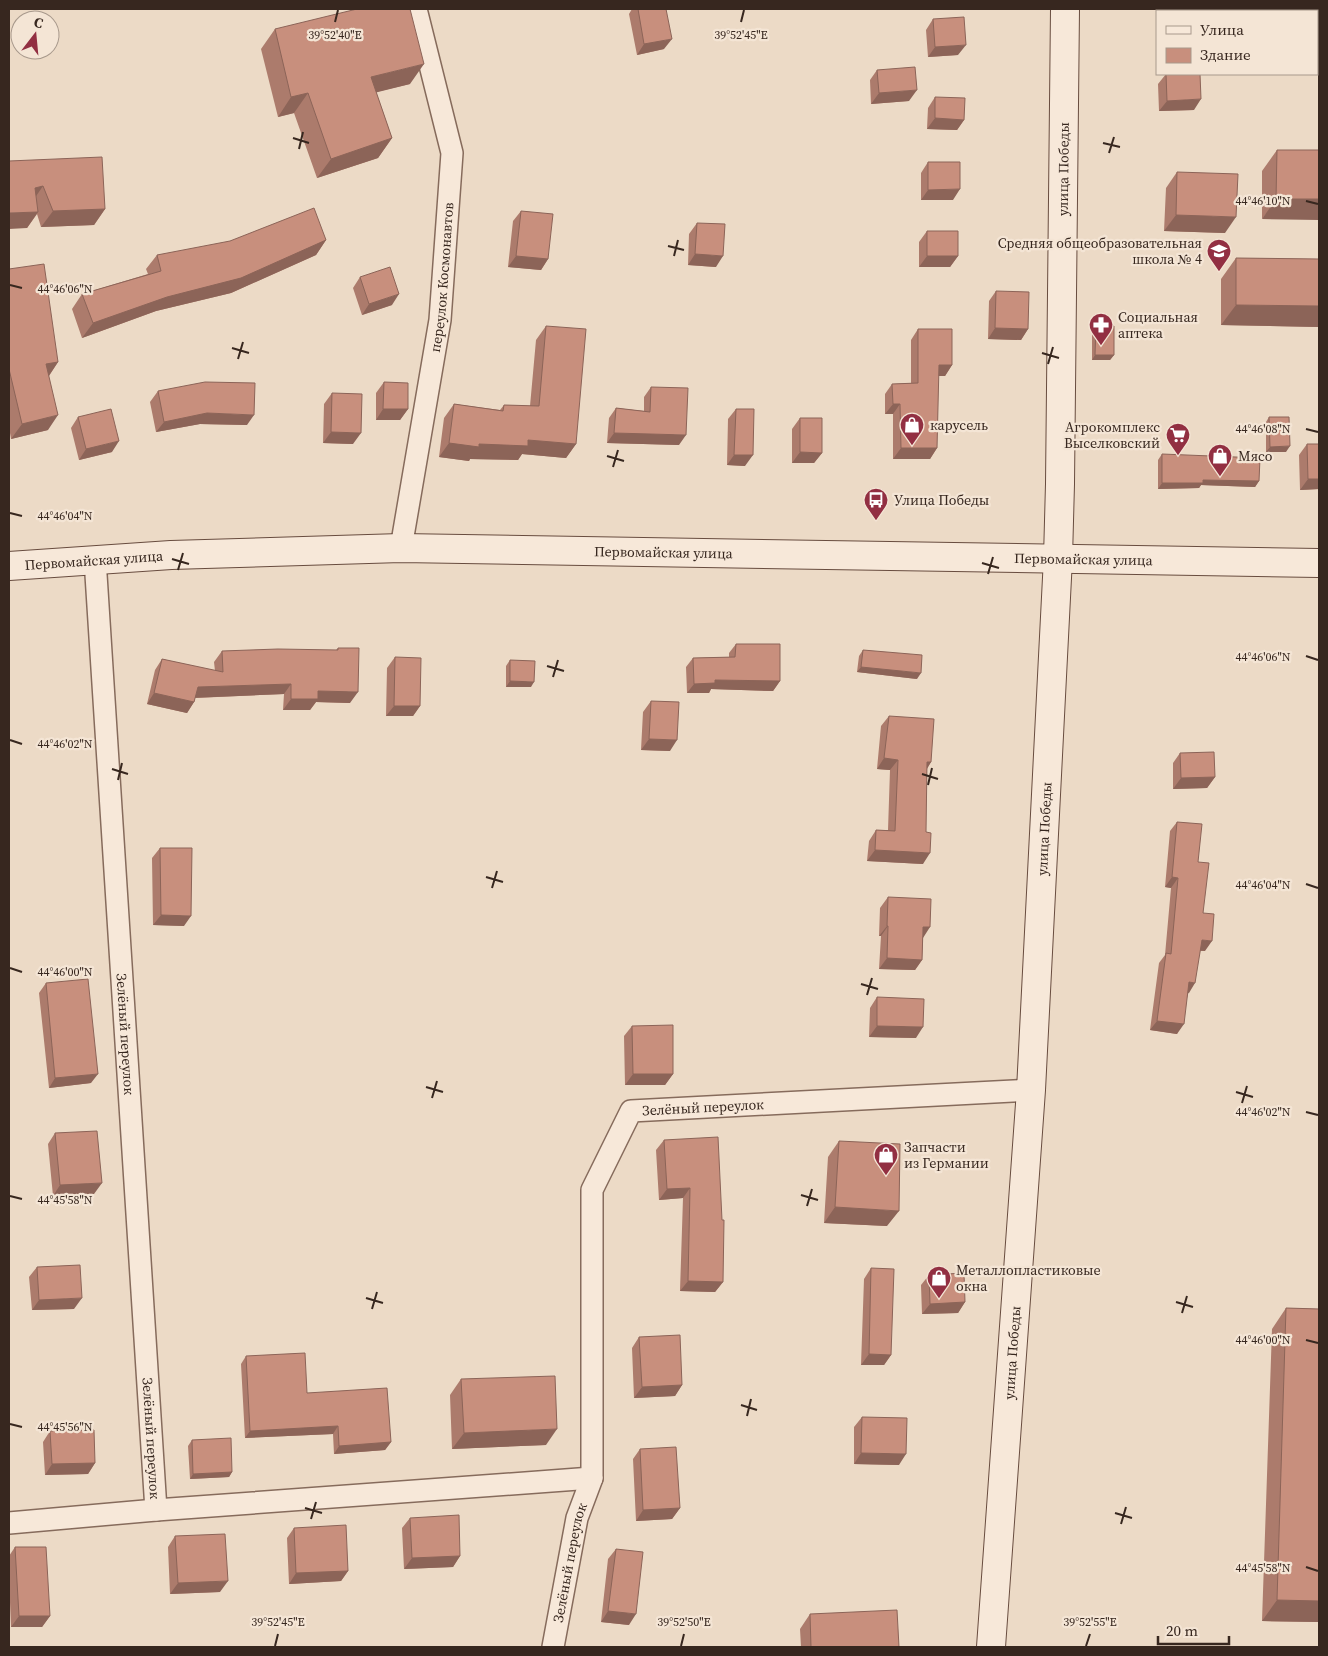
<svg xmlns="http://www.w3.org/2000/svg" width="1328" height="1656" font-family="'Source Serif 4',serif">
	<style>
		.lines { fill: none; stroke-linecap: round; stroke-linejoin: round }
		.street-casing { stroke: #866b5c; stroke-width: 24 }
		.secondary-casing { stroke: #684c3f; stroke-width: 30 }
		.street { stroke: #f7e8d9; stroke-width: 21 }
		.secondary { stroke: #f7e8d9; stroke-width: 28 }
		.wall { fill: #ac7b6c }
		.shaded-wall { fill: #8c6458 }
		.building { fill: #c88f7d; stroke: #8c6458 }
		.ticks { fill: none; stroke: #37271f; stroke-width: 2 }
		.labels { text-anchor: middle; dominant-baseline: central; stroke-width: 4.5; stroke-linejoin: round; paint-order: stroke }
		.street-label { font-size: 14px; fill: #37271f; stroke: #f4e5d5 }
		.poi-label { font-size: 14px; fill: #37271f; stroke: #f4e5d5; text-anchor: start }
		.ticks-label { font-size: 12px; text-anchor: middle; fill: #37271f; stroke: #f4e5d5; stroke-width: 4.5; stroke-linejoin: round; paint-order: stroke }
	</style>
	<rect width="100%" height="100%" fill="#ecdac6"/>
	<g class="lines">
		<defs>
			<g id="street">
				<path id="s1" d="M401,548L440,320L452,153L416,9"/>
				<path id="s2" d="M95,559L156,1510"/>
				<path d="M9,1523L156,1510L592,1478"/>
				<path id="s3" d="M553,1647L577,1518L592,1478V1190L631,1111L1031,1090"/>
			</g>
			<g id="secondary">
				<path id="s4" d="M9,566L171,555L401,548L1319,563"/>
				<path id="s5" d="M991,1647L1031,1090L1058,558L1060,484L1065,9"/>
			</g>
		</defs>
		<use href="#street" class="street-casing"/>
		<use href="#secondary" class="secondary-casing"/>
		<use href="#street" class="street"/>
		<use href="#secondary" class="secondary"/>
	</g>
	<path class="wall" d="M632,9H666L664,49L637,55L629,14Z
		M933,19L958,55L928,57L926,30Z
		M275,29L410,84L376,92L392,138L378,158L317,178L294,113L278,117L261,49Z
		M877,70L909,101L871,104L870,80Z
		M1166,74L1194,110L1159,111L1158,84Z
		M935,97L964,120L957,130L927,129L928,108Z
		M1277,150H1319L1262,219V171Z
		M9,161L105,209L94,225L41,227L37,214L27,228Z
		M928,162L953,200H921V173Z
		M1177,172L1225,233L1164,231L1166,188Z
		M521,211L548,259L541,270L508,267L513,221Z
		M697,223L716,267L688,265L689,234Z
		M927,231L958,256L950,267H919V242Z
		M326,240L316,255L231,293L156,311L82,338L72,309L82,294L148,274L146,269L157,255Z
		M1236,258L1319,259V327L1221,325V279Z
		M9,269L58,362L49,376L48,430L11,439L9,427Z
		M360,277L392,305L362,315L353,288Z
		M996,291L1028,329L1021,340L988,339L989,301Z
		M546,326L576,444L566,458L522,454L518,460L470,459L469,461L439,457L444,418L454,404L500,410L504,405L530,406L536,340Z
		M1096,326L1114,355L1110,360H1092V331Z
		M918,329L952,365L945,376H938L937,448L930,459H893V414H885V394L892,384L911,383V340Z
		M384,382L408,409L400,420H376V393Z
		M651,387L679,445L607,443L609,418L616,408L644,411V397Z
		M158,391L247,425L200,424L156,432L150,402Z
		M332,393L353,444L323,443L324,404Z
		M736,409L745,466L727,465L728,419Z
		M78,417L112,452L79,460L71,428Z
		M1269,417L1286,452H1266V422Z
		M800,418L822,453L814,463H792V429Z
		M1307,444H1319V489L1300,490L1299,455Z
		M1162,454L1259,481L1255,487L1201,485L1199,488L1158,489V460Z
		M736,644L780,681L773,691L711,689L709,693H687L686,667L693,658L729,657V653Z
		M338,648L350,703L316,702L310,710H283L284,694L195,698L194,702L187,713L147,704L155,670L162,659L215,671L214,662L222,651L336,650Z
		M863,650L917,679L857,672L859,656Z
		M395,657L420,706L413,716H386L387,668Z
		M510,660L531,687H506V666Z
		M651,701L670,751L641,750L643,712Z
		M889,716L931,762L927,769L923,864L867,861L869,841L876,830H888L890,770L877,769L881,726Z
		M1180,753L1215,777L1207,788L1173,789V763Z
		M1177,822L1198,862L1203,913L1205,951H1200L1177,1034L1150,1030L1159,963L1165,955L1171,888L1165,887L1170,831Z
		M160,848L184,926L153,925L152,858Z
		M888,897L923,937L922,960L915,970L879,969L881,936H879L880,908Z
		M46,983L91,1083L49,1088L39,993Z
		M877,997L916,1038L869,1037L870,1008Z
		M632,1026L673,1074L665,1085H625L624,1036Z
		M55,1133L94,1194L53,1196L48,1144Z
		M664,1140L722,1220L723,1282L715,1292L680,1291L683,1198L659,1200L656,1150Z
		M839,1141L887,1226L824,1223L828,1157Z
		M37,1267L74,1309L32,1310L29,1277Z
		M871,1268L891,1355L884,1365H861L864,1279Z
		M929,1275L965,1302L958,1313L922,1314L921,1285Z
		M1286,1308L1319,1309V1622L1262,1621L1272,1329Z
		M639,1337L682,1385L675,1396L634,1398L632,1348Z
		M246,1356L307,1393L391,1442L385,1450L334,1454L333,1434L245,1438L241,1364Z
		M461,1379L546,1445L452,1449L450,1395Z
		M862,1417L899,1465L854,1464V1427Z
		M50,1431L95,1463L88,1474L45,1475L43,1442Z
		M192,1440L232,1472L229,1477L190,1479L188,1446Z
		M640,1449L680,1508L672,1519L636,1521L633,1459Z
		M410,1518L460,1556L453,1567L404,1569L402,1528Z
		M294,1528L348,1571L341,1581L289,1584L287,1538Z
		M175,1536L220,1592L170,1594L168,1547Z
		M15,1547L50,1616L42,1627H11L9,1578V1556Z
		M616,1549L629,1625L601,1622L608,1559Z
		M810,1614L899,1647H801L800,1629Z"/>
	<path class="shaded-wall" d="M672,39L664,49L637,55L644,44Z
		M966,45L958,55L928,57L935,47Z
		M424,64L410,84L358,97L371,77Z
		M917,90L909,101L871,104L879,93Z
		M308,93L294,113L278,117L291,97Z
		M1201,99L1194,110L1159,111L1167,101Z
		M935,118L964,120L957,130L927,129Z
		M392,138L378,158L317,178L331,159Z
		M43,186L32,202L35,188Z
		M960,189L953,200H921L928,190Z
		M1276,199H1319V220L1262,219Z
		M105,209L94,225L41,227L53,211Z
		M38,212L27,228L9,229V213Z
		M1176,215L1236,217L1225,233L1164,231Z
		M326,240L316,255L231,293L156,311L82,338L93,323Z
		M695,254L723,256L716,267L688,265Z
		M516,256L548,259L541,270L508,267Z
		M927,256H958L950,267H919Z
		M399,294L392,305L362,315L369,304Z
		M1236,305L1319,306V327L1221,325Z
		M995,328L1028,329L1021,340L988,339Z
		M1095,355H1114L1110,360H1092Z
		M58,362L48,377L46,364Z
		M939,365H952L945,376H931Z
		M893,404H900L893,414H885Z
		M383,409H408L400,420H376Z
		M207,413L254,415L247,425L200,424L156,432L164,422Z
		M58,415L48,430L11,439L22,424Z
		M331,432L361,433L353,444L323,443Z
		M614,433L686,435L679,445L607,443Z
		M528,440L576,444L566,458L522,454L518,460L470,459L469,461L439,457L449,443Z
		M119,441L112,452L79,460L86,449Z
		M1290,446L1286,452H1266L1270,447Z
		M901,448H937L930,459H893Z
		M800,452L822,453L814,463H792Z
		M734,455H753L745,466L727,465Z
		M1308,479H1319V489L1300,490Z
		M1203,480L1259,481L1255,487L1201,485L1199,488L1158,489L1162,483Z
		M861,667L921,673L917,679L857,672Z
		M715,680L780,681L773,691L711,689L709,693H687L694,684Z
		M510,681L534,682L531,687H506Z
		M291,684L284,694L190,698L198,687Z
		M318,691L358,692L350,703L316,702L310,710H283L291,699Z
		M154,693L194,702L187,713L147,704Z
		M394,706H420L413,716H386Z
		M649,739L677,740L670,751L641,750Z
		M884,758L898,760L890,770L877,769Z
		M927,762H931L924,773Z
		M1215,777L1207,788L1173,789L1181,778Z
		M875,850L930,853L923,864L867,861Z
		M1172,877L1178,878L1171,888L1165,887Z
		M161,915L191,916L184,926L153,925Z
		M887,926H888L881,936H879Z
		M923,927H930L923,938Z
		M1202,940L1212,941L1205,951L1195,950Z
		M887,958L922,960L915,970L879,969Z
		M1189,982L1195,983L1189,993L1183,992Z
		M1157,1021L1184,1024L1177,1034L1150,1030Z
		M877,1026L923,1027L916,1038L869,1037Z
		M98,1074L91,1083L49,1088L55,1078Z
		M633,1074H673L665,1085H625Z
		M102,1183L94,1194L53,1196L60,1185Z
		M690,1188L683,1198L659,1200L667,1189Z
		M835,1207L899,1211L887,1226L824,1223Z
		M688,1281L723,1282L715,1292L680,1291Z
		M82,1298L74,1309L32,1310L39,1300Z
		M965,1302L958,1313L922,1314L930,1304Z
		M869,1354L891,1355L884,1365H861Z
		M682,1385L675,1396L634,1398L642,1387Z
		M338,1426L333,1434L245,1438L250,1431Z
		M557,1429L546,1445L452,1449L464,1433Z
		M391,1442L385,1450L334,1454L339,1446Z
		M861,1453L906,1454L899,1465L854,1464Z
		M95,1463L88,1474L45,1475L52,1464Z
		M232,1472L229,1477L190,1479L193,1474Z
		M680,1508L672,1519L636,1521L643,1510Z
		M460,1556L453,1567L404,1569L412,1558Z
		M348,1571L341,1581L289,1584L296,1573Z
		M228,1581L220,1592L170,1594L178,1583Z
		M1277,1600L1319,1601V1622L1262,1621Z
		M608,1611L636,1614L629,1625L601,1622Z
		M19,1616H50L42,1627H11Z"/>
	<path class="building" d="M357,9H410L424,64L371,77L392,138L331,159L308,93L291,97L275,29Z
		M638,9H666L672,39L644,44Z
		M1166,9H1206V11H1165Z
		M964,17L966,45L935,47L933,19Z
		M915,67L917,90L879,93L877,70Z
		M1166,74H1200L1201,99L1167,101Z
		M935,97L965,98L964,120L935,118Z
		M1277,150H1319V199H1276Z
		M102,157L105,209L53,211L43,186L35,188L38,212L9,213V161Z
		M928,162H960V189L928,190Z
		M1177,172L1238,174L1236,217L1176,215Z
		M314,208L326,240L241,278L167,297L93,323L82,294L161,271L157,255L230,241Z
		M521,211L553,214L548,259L516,256Z
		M697,223L725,224L723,256L695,254Z
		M927,231H958V256H927Z
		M1236,258L1319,259V306L1236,305Z
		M44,264L58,362L46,364L58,415L22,424L9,369V269Z
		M390,267L399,294L369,304L360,277Z
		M996,291L1029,292L1028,329L995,328Z
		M546,326L586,329L576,444L528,440V446L479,444V447L449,443L454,404L503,411L504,405L539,406Z
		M1096,326H1114V355H1095Z
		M918,329H952V365H939L937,448H901L900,404H893L892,384L918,383Z
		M205,382L255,383L254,415L207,413L164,422L158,391Z
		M384,382L408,383V409H383Z
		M651,387L688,388L686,435L614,433L616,408L650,412Z
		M332,393L362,394L361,433L331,432Z
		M111,409L119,441L86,449L78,417Z
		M736,409H754L753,455H734Z
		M1269,417H1289L1290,446L1270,447Z
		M800,418H822V453L800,452Z
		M1307,444H1319V479H1308Z
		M1162,454L1260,458L1259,481L1203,480V483H1162Z
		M736,644H780V681L715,680V683L694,684L693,658L735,657Z
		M338,648H359L358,692L318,691V699H291V684L198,687L194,702L154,693L162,659L223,672L222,651L278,649L338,650Z
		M863,650L922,655L921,673L861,667Z
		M395,657L421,658L420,706H394Z
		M510,660L535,661L534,682L510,681Z
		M651,701L679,702L677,740L649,739Z
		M889,716L934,719L931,762H927L926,832L931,833L930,853L875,850L876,830L895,831L898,760L884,758Z
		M1214,752L1215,777L1181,778L1180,753Z
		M1177,822L1202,824L1198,862L1209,863L1203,913L1214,914L1212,941L1202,940L1195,983L1189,982L1184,1024L1157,1021L1166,953L1171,954L1178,878L1172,877Z
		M160,848H192L191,916L161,915Z
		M888,897L931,899L930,927H923L922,960L887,958L888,926H887Z
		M88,979L98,1074L55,1078L46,983Z
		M877,997L924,999L923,1027L877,1026Z
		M673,1025V1074H633L632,1026Z
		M97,1131L102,1183L60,1185L55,1133Z
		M718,1137L722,1220H724L723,1282L688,1281L690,1188L667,1189L664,1140Z
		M839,1141L900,1144L899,1211L835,1207Z
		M80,1265L82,1298L39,1300L37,1267Z
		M871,1268L894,1269L891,1355L869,1354Z
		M964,1273L965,1302L930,1304L929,1275Z
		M1286,1308L1319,1309V1601L1277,1600Z
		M680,1335L682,1385L642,1387L639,1337Z
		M305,1353L307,1393L387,1388L391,1442L339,1446L338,1426L250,1431L246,1356Z
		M555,1376L557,1429L464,1433L461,1379Z
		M862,1417L907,1418L906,1454L861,1453Z
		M94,1430L95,1463L52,1464L50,1431Z
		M231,1438L232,1472L193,1474L192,1440Z
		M676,1447L680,1508L643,1510L640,1449Z
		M459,1515L460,1556L412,1558L410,1518Z
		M346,1525L348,1571L296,1573L294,1528Z
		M225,1534L228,1581L178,1583L175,1536Z
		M15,1547H46L50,1616H19Z
		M616,1549L643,1552L636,1614L608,1611Z
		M897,1610L899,1647H811L810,1614Z"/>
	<path class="ticks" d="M335,22L338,10M741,22L744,10M293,138L309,143M1103,143L1120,147M299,149L303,132M1109,153L1114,137M1306,201L1318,204M668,246L684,250M674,256L678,240M10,285L22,288M232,348L249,353M1042,353L1059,358M238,359L243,342M1048,364L1053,347M1306,429L1318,432M607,456L624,461M613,467L618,450M10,513L22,516M172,559L189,564M982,563L999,568M178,570L183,553M988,574L993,557M1306,656L1318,660M547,666L564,671M553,677L558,660M10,740L22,744M112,769L128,774M922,774L938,779M118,780L122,763M928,785L932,768M486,877L503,882M1306,884L1318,888M492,888L497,871M10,968L22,972M861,984L878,989M867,995L872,978M426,1087L443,1092M1236,1092L1253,1097M432,1098L437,1081M1242,1103L1247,1086M1306,1112L1318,1115M801,1195L818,1200M10,1196L22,1199M807,1206L812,1189M366,1298L383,1303M1176,1302L1193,1307M372,1309L377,1292M1182,1313L1187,1296M1306,1340L1318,1343M741,1405L757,1410M747,1416L751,1399M10,1424L22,1427M305,1508L322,1513M1115,1513L1132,1518M311,1519L316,1502M1121,1524L1126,1507M1306,1567L1318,1571M275,1646L278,1634M681,1646L684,1634M1086,1646L1090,1634"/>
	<defs>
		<symbol id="school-pin" viewBox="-11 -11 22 30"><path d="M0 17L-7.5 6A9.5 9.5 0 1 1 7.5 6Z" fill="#922f42" stroke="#f4e5d5"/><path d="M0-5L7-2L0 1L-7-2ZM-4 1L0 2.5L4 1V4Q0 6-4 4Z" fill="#fff"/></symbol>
		<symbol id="pharmacy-pin" viewBox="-11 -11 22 30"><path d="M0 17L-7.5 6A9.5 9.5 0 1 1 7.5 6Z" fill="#922f42" stroke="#f4e5d5"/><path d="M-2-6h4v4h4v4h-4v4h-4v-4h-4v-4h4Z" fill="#fff"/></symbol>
		<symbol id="shop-pin" viewBox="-11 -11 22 30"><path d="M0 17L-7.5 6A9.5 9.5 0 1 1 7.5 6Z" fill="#922f42" stroke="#f4e5d5"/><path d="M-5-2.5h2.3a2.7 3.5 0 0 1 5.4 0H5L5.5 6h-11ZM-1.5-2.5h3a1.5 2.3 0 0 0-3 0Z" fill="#fff"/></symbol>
		<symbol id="supermarket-pin" viewBox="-11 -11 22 30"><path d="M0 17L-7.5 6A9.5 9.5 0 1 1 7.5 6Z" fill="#922f42" stroke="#f4e5d5"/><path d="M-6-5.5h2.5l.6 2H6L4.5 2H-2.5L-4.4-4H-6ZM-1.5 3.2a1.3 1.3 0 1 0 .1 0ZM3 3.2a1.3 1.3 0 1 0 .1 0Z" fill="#fff"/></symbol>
		<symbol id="bus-pin" viewBox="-11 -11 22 30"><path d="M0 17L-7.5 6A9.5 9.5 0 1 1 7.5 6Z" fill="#922f42" stroke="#f4e5d5"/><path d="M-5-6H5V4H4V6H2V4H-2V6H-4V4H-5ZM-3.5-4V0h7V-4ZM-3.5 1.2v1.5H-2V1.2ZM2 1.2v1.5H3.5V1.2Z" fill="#fff"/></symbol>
	</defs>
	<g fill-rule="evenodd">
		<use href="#school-pin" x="1205" y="237" width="28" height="38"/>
		<use href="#pharmacy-pin" x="1087" y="311" width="28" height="38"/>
		<use href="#shop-pin" x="898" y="411" width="28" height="38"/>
		<use href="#supermarket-pin" x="1164" y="421" width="28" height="38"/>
		<use href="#shop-pin" x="1206" y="442" width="28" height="38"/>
		<use href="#bus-pin" x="862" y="486" width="28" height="38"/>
		<use href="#shop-pin" x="872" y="1141" width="28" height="38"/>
		<use href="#shop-pin" x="925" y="1264" width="28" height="38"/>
	</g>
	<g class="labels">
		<g class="street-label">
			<text stroke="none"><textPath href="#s5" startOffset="1480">улица Победы</textPath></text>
			<text stroke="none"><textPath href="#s1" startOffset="274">переулок Космонавтов</textPath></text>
			<text stroke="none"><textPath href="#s4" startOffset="655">Первомайская улица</textPath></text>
			<text stroke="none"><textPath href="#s4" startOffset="1075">Первомайская улица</textPath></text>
			<text stroke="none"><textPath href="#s4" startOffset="85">Первомайская улица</textPath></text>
			<text stroke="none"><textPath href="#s5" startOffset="820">улица Победы</textPath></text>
			<text stroke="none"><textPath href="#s2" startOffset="476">Зелёный переулок</textPath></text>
			<text stroke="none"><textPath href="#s3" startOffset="622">Зелёный переулок</textPath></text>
			<text stroke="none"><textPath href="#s5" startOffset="295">улица Победы</textPath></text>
			<text stroke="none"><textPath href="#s2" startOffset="881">Зелёный переулок</textPath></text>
			<text stroke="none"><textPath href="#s3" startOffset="86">Зелёный переулок</textPath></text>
		</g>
		<g class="poi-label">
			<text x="1202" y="243" text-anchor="end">Средняя общеобразовательная<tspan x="1202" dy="16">школа № 4</tspan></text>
			<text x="1118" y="317">Социальная<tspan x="1118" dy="16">аптека</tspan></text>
			<text x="930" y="425">карусель</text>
			<text x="1160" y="427" text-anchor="end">Агрокомплекс<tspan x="1160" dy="16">Выселковский</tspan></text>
			<text x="1238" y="456">Мясо</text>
			<text x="894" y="500">Улица Победы</text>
			<text x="904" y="1147">Запчасти<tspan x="904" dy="16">из Германии</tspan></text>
			<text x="956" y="1270">Металлопластиковые<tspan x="956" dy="16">окна</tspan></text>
		</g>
	</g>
	<g class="ticks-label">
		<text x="335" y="39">39°52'40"E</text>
		<text x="741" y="39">39°52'45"E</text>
		<text x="1263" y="205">44°46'10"N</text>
		<text x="65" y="293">44°46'06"N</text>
		<text x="1263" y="433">44°46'08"N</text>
		<text x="65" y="520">44°46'04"N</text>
		<text x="1263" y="661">44°46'06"N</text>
		<text x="65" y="748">44°46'02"N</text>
		<text x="1263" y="889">44°46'04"N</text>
		<text x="65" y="976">44°46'00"N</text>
		<text x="1263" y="1116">44°46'02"N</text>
		<text x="65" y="1204">44°45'58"N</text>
		<text x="1263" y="1344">44°46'00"N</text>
		<text x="65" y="1431">44°45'56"N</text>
		<text x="1263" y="1572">44°45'58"N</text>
		<text x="278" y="1626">39°52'45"E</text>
		<text x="684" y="1626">39°52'50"E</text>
		<text x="1090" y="1626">39°52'55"E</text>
	</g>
	<rect width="1328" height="1656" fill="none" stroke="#37271f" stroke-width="20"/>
	<rect x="1156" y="10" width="162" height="65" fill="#f4e5d5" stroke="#a8998c"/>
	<rect x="1166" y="26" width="25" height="8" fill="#f7e8d9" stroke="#a8998c"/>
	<text x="1200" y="35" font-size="15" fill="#37271f">Улица</text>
	<rect x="1166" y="48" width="25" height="15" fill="#c88f7d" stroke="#a8998c"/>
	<text x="1200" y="60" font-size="15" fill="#37271f">Здание</text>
	<g transform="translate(35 35) rotate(16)"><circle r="24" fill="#f4e5d5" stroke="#a8998c"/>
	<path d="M0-4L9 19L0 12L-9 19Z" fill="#922f42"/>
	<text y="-8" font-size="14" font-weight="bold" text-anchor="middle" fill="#37271f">С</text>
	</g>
	<path d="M1158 1636v8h71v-8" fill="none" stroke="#37271f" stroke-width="2.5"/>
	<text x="1166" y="1636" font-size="15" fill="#37271f" stroke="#f4e5d5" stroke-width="4" paint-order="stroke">20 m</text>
</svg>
